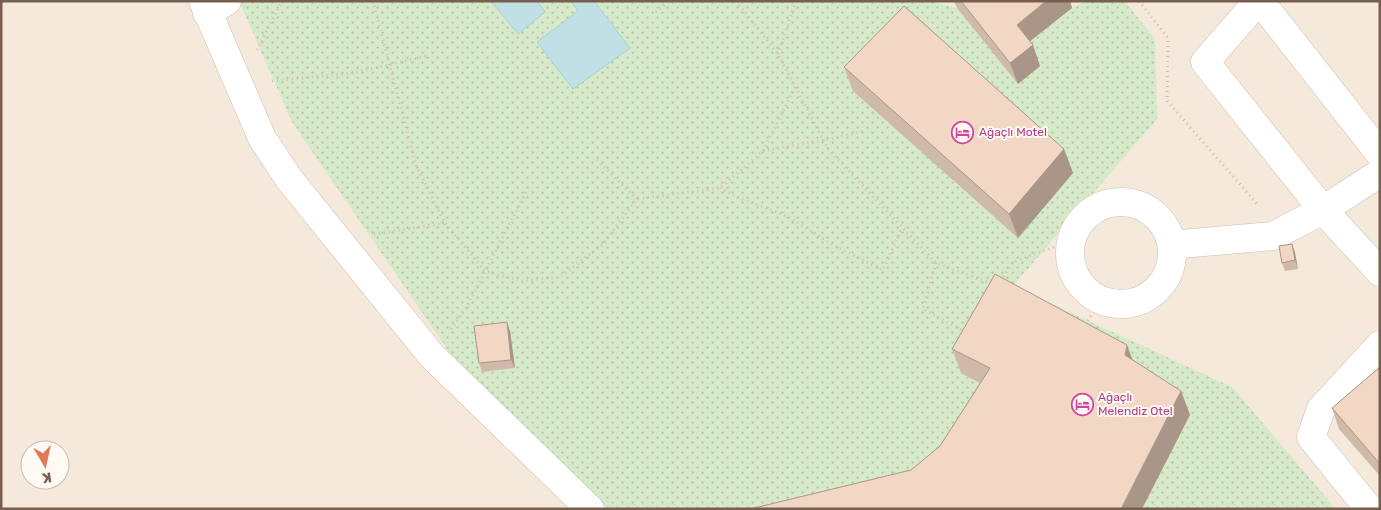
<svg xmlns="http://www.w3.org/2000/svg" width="1381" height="510" font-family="Rubik,sans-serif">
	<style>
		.residential { fill: #f4e9db; fill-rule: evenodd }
		.park { fill: url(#park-dots) }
		.water { fill: #c0e0e6; stroke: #a7cfd8 }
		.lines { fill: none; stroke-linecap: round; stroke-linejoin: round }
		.minor-casing { stroke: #cfbfb1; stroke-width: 29 }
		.path { stroke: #d7baa7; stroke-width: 3; stroke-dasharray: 1 4; stroke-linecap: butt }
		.minor { stroke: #fff; stroke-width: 28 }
		.wall { fill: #cfb9a9 }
		.shaded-wall { fill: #a99689 }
		.building { fill: #f1d7c4; stroke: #a99689 }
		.labels { text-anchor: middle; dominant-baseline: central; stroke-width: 4; stroke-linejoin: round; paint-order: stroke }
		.hotel-label { font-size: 12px; fill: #b23c85; stroke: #fffaf3; text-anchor: start }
	</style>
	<defs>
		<pattern id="park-dots" width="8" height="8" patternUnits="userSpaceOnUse" patternTransform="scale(1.25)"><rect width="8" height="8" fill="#d6eaca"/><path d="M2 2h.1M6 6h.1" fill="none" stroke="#b2c1a6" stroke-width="1.8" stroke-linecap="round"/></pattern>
	</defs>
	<rect width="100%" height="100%" fill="#fcf6ec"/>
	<path class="residential" d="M1,1H1380V509H1ZM30,450H60V480H30Z"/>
	<path class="park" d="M239,1H930L957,8L1024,46L1072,8L1087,1H1125L1155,39L1157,119L1013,286L1232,387L1336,509H608L456,362L292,122Z"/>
	<path class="water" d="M491,1H537L545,12L518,34Z
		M571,1H594L630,48L573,89L537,42L578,11Z"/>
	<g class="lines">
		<defs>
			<path id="minor" d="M203,1L262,138L289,179L432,356L590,509
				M1258,1L1205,62L1323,210L1380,272
				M1260,1L1380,154
				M207,13L227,1
				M1070 253a51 51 0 1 1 102 0a51 51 0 1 1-102 0Z
				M1171,242L1181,244L1273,236L1323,210L1380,173
				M1369,509L1311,437L1321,409L1380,345"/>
		</defs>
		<use href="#minor" class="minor-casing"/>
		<path class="path" d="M373,1L416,165L445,223L485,271L521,281L560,277L602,245L637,199L720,188L763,151L795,87
			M736,1L778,54L828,149L936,263L993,284
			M1139,1L1168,38L1167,101L1259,206
			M656,12L669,1
			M257,50L282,1
			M778,54L796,1
			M272,81L353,73L426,56
			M763,151L824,140L865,131
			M597,160L637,199
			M720,188L737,197L787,216L835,246L883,270L902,227
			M374,234L445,223
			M936,263L923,309L965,332
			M1001,281L1013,262L1071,241
			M1085,325L1101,300
			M451,329L466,308L526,192"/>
		<use href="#minor" class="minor"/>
	</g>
	<path class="wall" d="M954,1H1070L1072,8L1030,41L1033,45L1040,66L1018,84L957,8Z
		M844,67L1064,149L1073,173L1018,238L853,91Z
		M1292,244L1295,253L1298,269L1285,271L1282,263Z
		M510,331L515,368L482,372L479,363Z
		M952,349L1132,360L1181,391L1190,415L911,470L940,446L980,383L961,373Z
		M1380,367V476L1339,429L1332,408Z"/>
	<path class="shaded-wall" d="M1046,1H1070L1072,8L1024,46L1017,25Z
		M1033,45L1040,66L1018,84L1010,63Z
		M1064,149L1073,173L1018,238L1009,214Z
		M1292,244L1295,253L1298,269L1295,260Z
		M507,322L510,331L515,368L511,360Z
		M1127,345L1136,369L1125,355Z
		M1181,391L1190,415L1142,509H1121Z"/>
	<path class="building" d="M961,1H1046L1017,25L1033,45L1010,63Z
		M904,6L1064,149L1009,214L844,67Z
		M1292,244L1295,260L1282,263L1279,246Z
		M995,274L1127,345L1125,355L1181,391L1121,509H750L911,470L940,446L990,368L952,349Z
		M507,322L511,360L479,363L474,326Z
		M1380,367V464L1332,408Z"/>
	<defs>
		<symbol id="hotel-ring" viewBox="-11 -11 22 22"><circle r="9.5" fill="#fffaf3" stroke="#d1479c" stroke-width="1.5"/><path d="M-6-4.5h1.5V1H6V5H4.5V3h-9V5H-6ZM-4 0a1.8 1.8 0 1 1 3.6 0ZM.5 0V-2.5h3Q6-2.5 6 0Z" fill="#d1479c"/></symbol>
	</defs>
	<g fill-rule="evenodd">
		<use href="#hotel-ring" x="950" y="120" width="25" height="25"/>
		<use href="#hotel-ring" x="1070" y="392" width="25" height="25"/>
	</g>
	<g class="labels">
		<g class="hotel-label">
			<text x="979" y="132">Ağaçlı Motel</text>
			<text x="1098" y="397">Ağaçlı<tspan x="1098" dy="14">Melendiz Otel</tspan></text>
		</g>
	</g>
	<rect width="1381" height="510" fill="none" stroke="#785e4f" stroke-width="5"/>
	<g transform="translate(45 465) rotate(171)"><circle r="24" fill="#fffaf3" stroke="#c9bcb1"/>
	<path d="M0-4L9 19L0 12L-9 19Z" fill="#e17856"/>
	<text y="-8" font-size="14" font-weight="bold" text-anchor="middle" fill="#785e4f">K</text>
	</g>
</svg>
